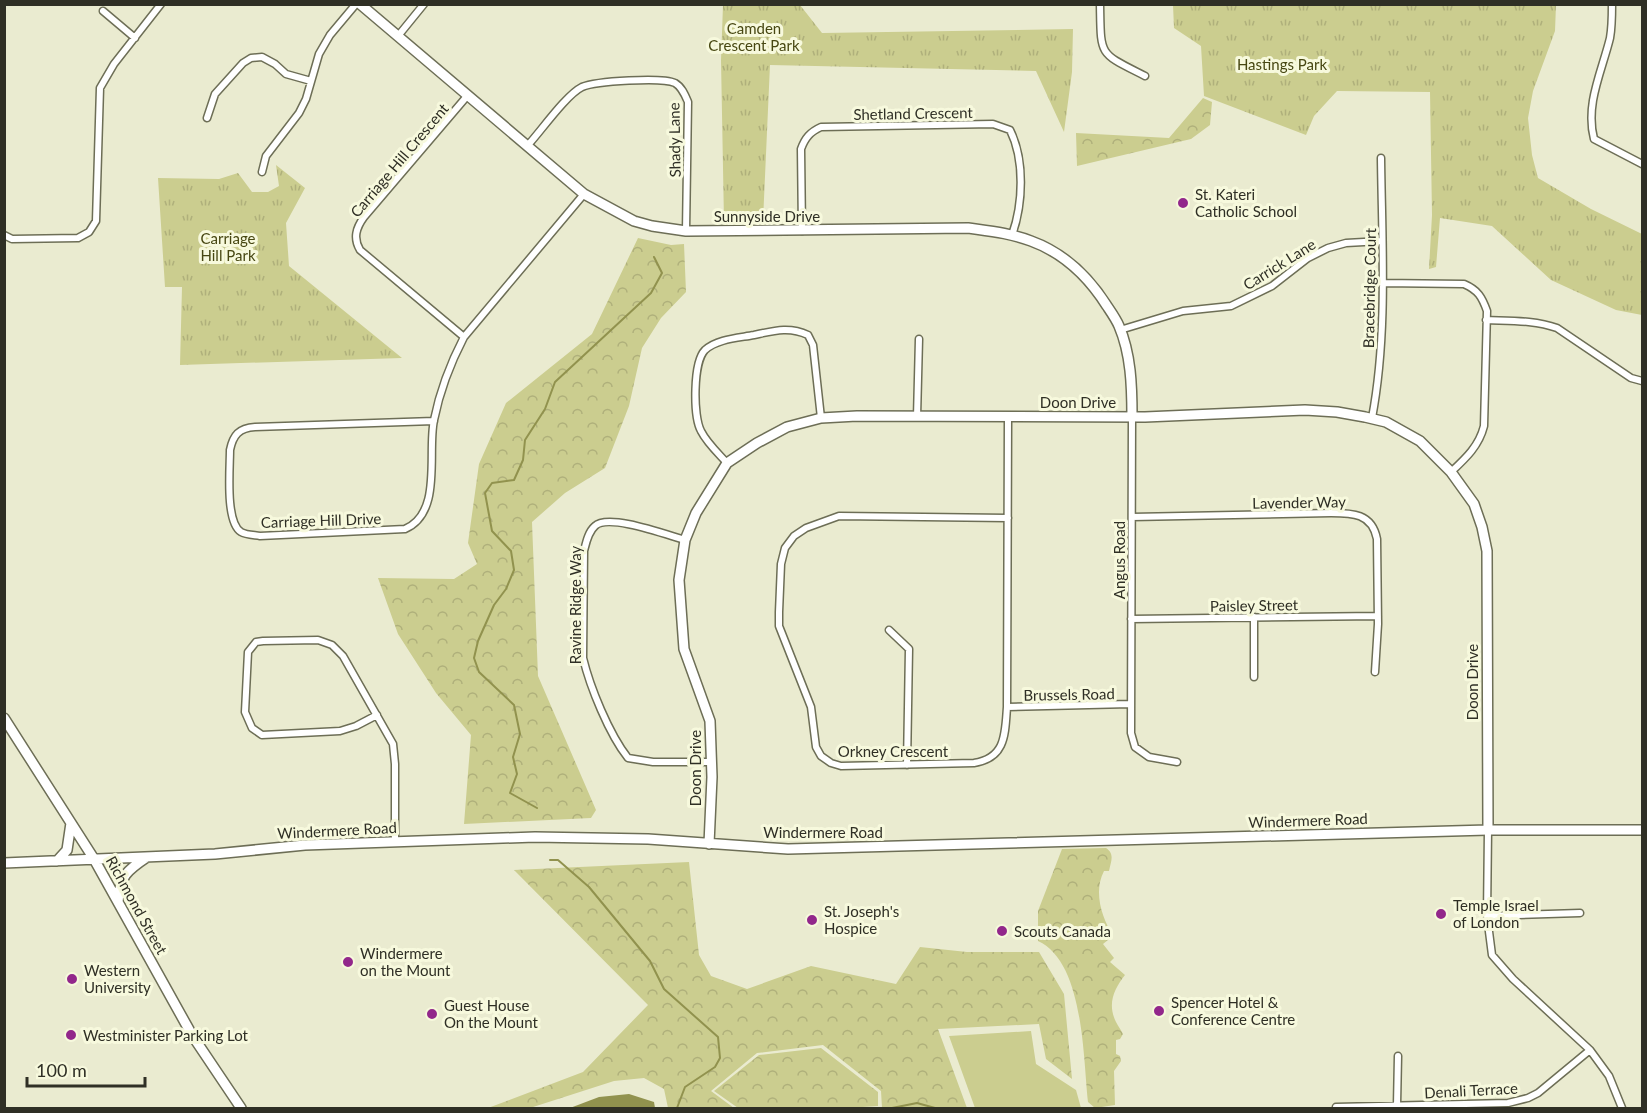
<svg xmlns="http://www.w3.org/2000/svg" width="1647" height="1113" font-family="Lato,sans-serif">
	<style>
		.grass { fill: #cbcd8f }
		.forest { fill: url(#forest-crowns) }
		.park { fill: url(#park-tufts) }
		.water { fill: #91924e }
		.lines { fill: none; stroke-linecap: round; stroke-linejoin: round }
		.stream { stroke: #91924e; stroke-width: 2 }
		.street-casing { stroke: #6d6e56; stroke-width: 9 }
		.secondary-casing { stroke: #6d6e56; stroke-width: 12 }
		.street { stroke: #fff; stroke-width: 6 }
		.secondary { stroke: #fff; stroke-width: 9 }
		.poi-dot { fill: #92278b; stroke: #f7f9dd; stroke-width: 2 }
		.labels { text-anchor: middle; dominant-baseline: central; stroke-width: 6; stroke-linejoin: round; paint-order: stroke }
		.park-label { font-size: 15px; fill: #474712; stroke: #f7f9dd }
		.street-label { font-size: 15px; fill: #2f2f25; stroke: #f7f9dd }
		.poi-label { font-size: 15px; fill: #2f2f25; stroke: #f7f9dd; text-anchor: start }
	</style>
	<defs>
		<pattern id="forest-crowns" width="20" height="18" patternUnits="userSpaceOnUse" patternTransform="scale(1.5)"><rect width="20" height="18" fill="#cbcd8f"/><path d="M2 6a3 3 0 1 1 6 0M12 15a3 3 0 1 1 6 0" fill="none" stroke="#afb07b"/></pattern>
		<pattern id="park-tufts" width="24" height="20" patternUnits="userSpaceOnUse" patternTransform="scale(1.5)"><rect width="24" height="20" fill="#cbcd8f"/><path d="M3 7l-1-3M5 7V3M7 7l1-3M15 17l-1-3M17 17v-4M19 17l1-3" fill="none" stroke="#afb07b"/></pattern>
	</defs>
	<rect width="100%" height="100%" fill="#eaebd0"/>
	<path class="grass" d="M1031,1031L1036,1064L1076,1090L1081,1108H975L949,1036Z"/>
	<path class="forest" d="M1203,98L1212,102L1210,125L1191,139L1077,166L1076,133L1169,138Z
		M638,238L671,245L684,244L686,292L661,318L642,348L629,406L605,468L565,493L532,522L538,676L596,810L591,818L464,824L471,735L436,693L398,634L378,578L454,579L477,564L468,543L479,464L506,403L592,334Z
		M1106,848C1115,854 1111,861 1109,871H1104C1093,892 1102,918 1113,936L1103,944L1114,958L1110,962L1125,975C1114,989 1107,1004 1116,1022C1118,1026 1121,1030 1123,1034L1120,1039L1116,1040V1054L1120,1056L1121,1061L1114,1071L1115,1105L1095,1108L1088,1102C1083,1057 1084,962 1038,941V911L1062,849Z
		M689,862L699,955L711,976L747,989L811,966L896,984L920,947L967,952H1039L1064,994L1072,1079L1046,1059L1039,1024L938,1029L967,1108H882L881,1091L823,1045L757,1053L711,1091L734,1108H668L664,1089L644,1078L614,1081L530,1108H488L583,1072L648,1005L514,870Z
		M821,1048L878,1092V1106L847,1108H738L714,1091L759,1055Z"/>
	<path class="park" d="M723,5H800L822,33L1073,29L1072,72L1064,132L1036,71L770,65L763,221L724,222L721,60Z
		M1173,5H1556L1555,31L1533,91L1528,118L1532,155L1538,178L1591,209L1642,234V315L1616,310L1551,280L1492,226L1440,218L1436,267L1429,269L1432,215L1430,92L1337,91L1314,116L1306,135L1204,96L1201,46L1174,28Z
		M276,165L305,188L286,223L289,266L402,358L180,365L182,287H165L158,178L219,179L238,173L252,192H268L279,186Z"/>
	<path class="water" d="M629,1094L654,1102L655,1108H570L599,1097Z"/>
	<g class="lines">
		<path class="stream" d="M537,808L510,793L517,774L513,757L520,734L514,705L479,672L474,658L478,641L494,605L506,589L514,570L511,551L492,531L485,493L492,483L514,480L523,460L525,440L545,409L555,382L651,293L662,273L654,257
			M550,860H558L589,887L650,961L664,989L718,1037L720,1058L715,1067L685,1087L677,1108
			M892,1108L917,1103L935,1108"/>
		<defs>
			<path id="street" d="M1100,4C1101,57 1098,52 1145,76
				M1612,4C1612,15 1612,27 1610,38C1602,71 1585,104 1594,139L1642,164
				M103,11L135,38
				M398,36L424,4
				M207,118L215,94L243,63L251,58L262,57L275,64L286,74L311,81
				M528,145C541,131 566,95 582,87C596,81 662,77 675,83C682,87 685,95 688,102L686,231
				M262,172L266,156L299,113L306,99L319,54L330,35L356,4
				M802,231L801,149C805,138 810,132 821,127L993,124L1010,130C1025,160 1023,204 1012,235
				M4,235L12,239L78,238L89,232L96,221L100,88L114,64L161,4
				M1382,283L1464,284C1478,290 1482,297 1487,311L1484,426C1479,446 1466,458 1451,472
				M1486,320C1510,321 1535,320 1557,328L1631,378L1642,381
				M1120,330L1183,311L1231,306L1272,286L1308,258L1328,248L1346,243L1382,241
				M464,337L360,250C353,238 356,228 364,217L468,95
				M917,417L919,339
				M1132,417L1131,733L1135,747L1149,757L1177,762
				M1372,418C1388,333 1382,244 1381,158
				M434,421L255,427C239,428 233,435 230,450C230,468 225,522 241,532C246,535 254,535 260,536L405,529C443,513 427,452 434,420C440,390 450,364 464,337L584,194
				M727,463C718,453 707,443 701,431C693,416 693,362 705,350C717,339 738,338 754,335C773,331 789,326 808,335L813,345L821,418
				M1132,517L1331,513C1352,513 1372,513 1377,539L1378,624L1375,672
				M1008,518L839,516L806,528L794,536L785,548L781,564L779,612V626L811,707L816,747L821,756L831,763L841,766L974,763C1006,758 1005,734 1007,707L1008,418
				M685,540C667,535 608,513 595,526C588,532 586,543 584,551L583,658C590,687 609,734 628,758L653,762H712
				M1131,619L1378,616
				M889,630L909,649L907,765
				M1254,677V617
				M1007,707L1130,704
				M377,715L356,726L340,731L262,735L252,728L245,712L248,652L256,642L263,641L318,640L332,645L343,656L393,744L395,764V842
				M1488,830L1487,916L1492,955L1513,979L1590,1050L1609,1076L1622,1108
				M1487,916L1580,913
				M1397,1105L1398,1056
				M1336,1107L1508,1103L1528,1098L1538,1093L1590,1050"/>
			<path id="secondary" d="M360,4L584,194L634,221L652,226L686,231L968,228C989,231 1010,233 1031,241C1064,253 1088,276 1107,306C1111,312 1116,319 1119,326C1131,354 1132,386 1132,417
				M4,718L94,859L192,1035L241,1108
				M709,844L712,777L710,721L684,649L679,580L685,540L696,513L727,463L757,443L787,427L821,418L857,416L1145,417L1305,410L1337,412L1365,417L1386,422L1420,441L1451,472L1474,504L1482,527L1487,551L1488,830
				M57,861L67,850L71,823
				M4,863L215,854L305,845L535,837L648,839L788,849L1488,830H1642
				M118,902C120,876 126,871 147,857"/>
		</defs>
		<use href="#street" class="street-casing"/>
		<use href="#secondary" class="secondary-casing"/>
		<use href="#street" class="street"/>
		<use href="#secondary" class="secondary"/>
	</g>
	<g class="poi-dot">
		<circle cx="1183" cy="203" r="6"/>
		<circle cx="1441" cy="914" r="6"/>
		<circle cx="812" cy="920" r="6"/>
		<circle cx="1002" cy="931" r="6"/>
		<circle cx="348" cy="962" r="6"/>
		<circle cx="72" cy="979" r="6"/>
		<circle cx="1159" cy="1011" r="6"/>
		<circle cx="432" cy="1014" r="6"/>
		<circle cx="71" cy="1035" r="6"/>
	</g>
	<g class="labels">
		<g class="park-label">
			<text x="754" y="28">Camden<tspan x="754" dy="17">Crescent Park</tspan></text>
			<text x="1282" y="64">Hastings Park</text>
			<text x="228" y="238">Carriage<tspan x="228" dy="17">Hill Park</tspan></text>
		</g>
		<g class="street-label">
			<text transform="translate(913 113) rotate(-1)">Shetland Crescent</text>
			<text transform="translate(674 140) rotate(-91)">Shady Lane</text>
			<text transform="translate(399 160) rotate(-50)">Carriage Hill Crescent</text>
			<text x="767" y="216">Sunnyside Drive</text>
			<text transform="translate(1279 264) rotate(-32)">Carrick Lane</text>
			<text transform="translate(1369 288) rotate(-89)">Bracebridge Court</text>
			<text x="1078" y="402">Doon Drive</text>
			<text transform="translate(1299 502) rotate(-1)">Lavender Way</text>
			<text transform="translate(321 520) rotate(-2)">Carriage Hill Drive</text>
			<text transform="translate(1119 560) rotate(-90)">Angus Road</text>
			<text transform="translate(575 605) rotate(-90)">Ravine Ridge Way</text>
			<text transform="translate(1254 605) rotate(-1)">Paisley Street</text>
			<text transform="translate(1472 682) rotate(-90)">Doon Drive</text>
			<text transform="translate(1069 694) rotate(-1)">Brussels Road</text>
			<text x="893" y="751">Orkney Crescent</text>
			<text transform="translate(695 768) rotate(-90)">Doon Drive</text>
			<text transform="translate(1308 820) rotate(-2)">Windermere Road</text>
			<text transform="translate(337 830) rotate(-3)">Windermere Road</text>
			<text x="823" y="832">Windermere Road</text>
			<text transform="translate(137 905) rotate(61)">Richmond Street</text>
			<text transform="translate(1471 1090) rotate(-3)">Denali Terrace</text>
		</g>
		<g class="poi-label">
			<text x="1195" y="194">St. Kateri<tspan x="1195" dy="17">Catholic School</tspan></text>
			<text x="1453" y="905">Temple Israel<tspan x="1453" dy="17">of London</tspan></text>
			<text x="824" y="911">St. Joseph's<tspan x="824" dy="17">Hospice</tspan></text>
			<text x="1014" y="931">Scouts Canada</text>
			<text x="360" y="953">Windermere<tspan x="360" dy="17">on the Mount</tspan></text>
			<text x="84" y="970">Western<tspan x="84" dy="17">University</tspan></text>
			<text x="1171" y="1002">Spencer Hotel &amp;<tspan x="1171" dy="17">Conference Centre</tspan></text>
			<text x="444" y="1005">Guest House<tspan x="444" dy="17">On the Mount</tspan></text>
			<text x="83" y="1035">Westminister Parking Lot</text>
		</g>
	</g>
	<rect width="1647" height="1113" fill="none" stroke="#2f2f25" stroke-width="12"/>
	<path d="M27 1077v9h118v-9" fill="none" stroke="#2f2f25" stroke-width="3"/>
	<text x="36" y="1077" font-size="18" fill="#2f2f25" stroke="#f7f9dd" stroke-width="4.5" paint-order="stroke">100 m</text>
</svg>
